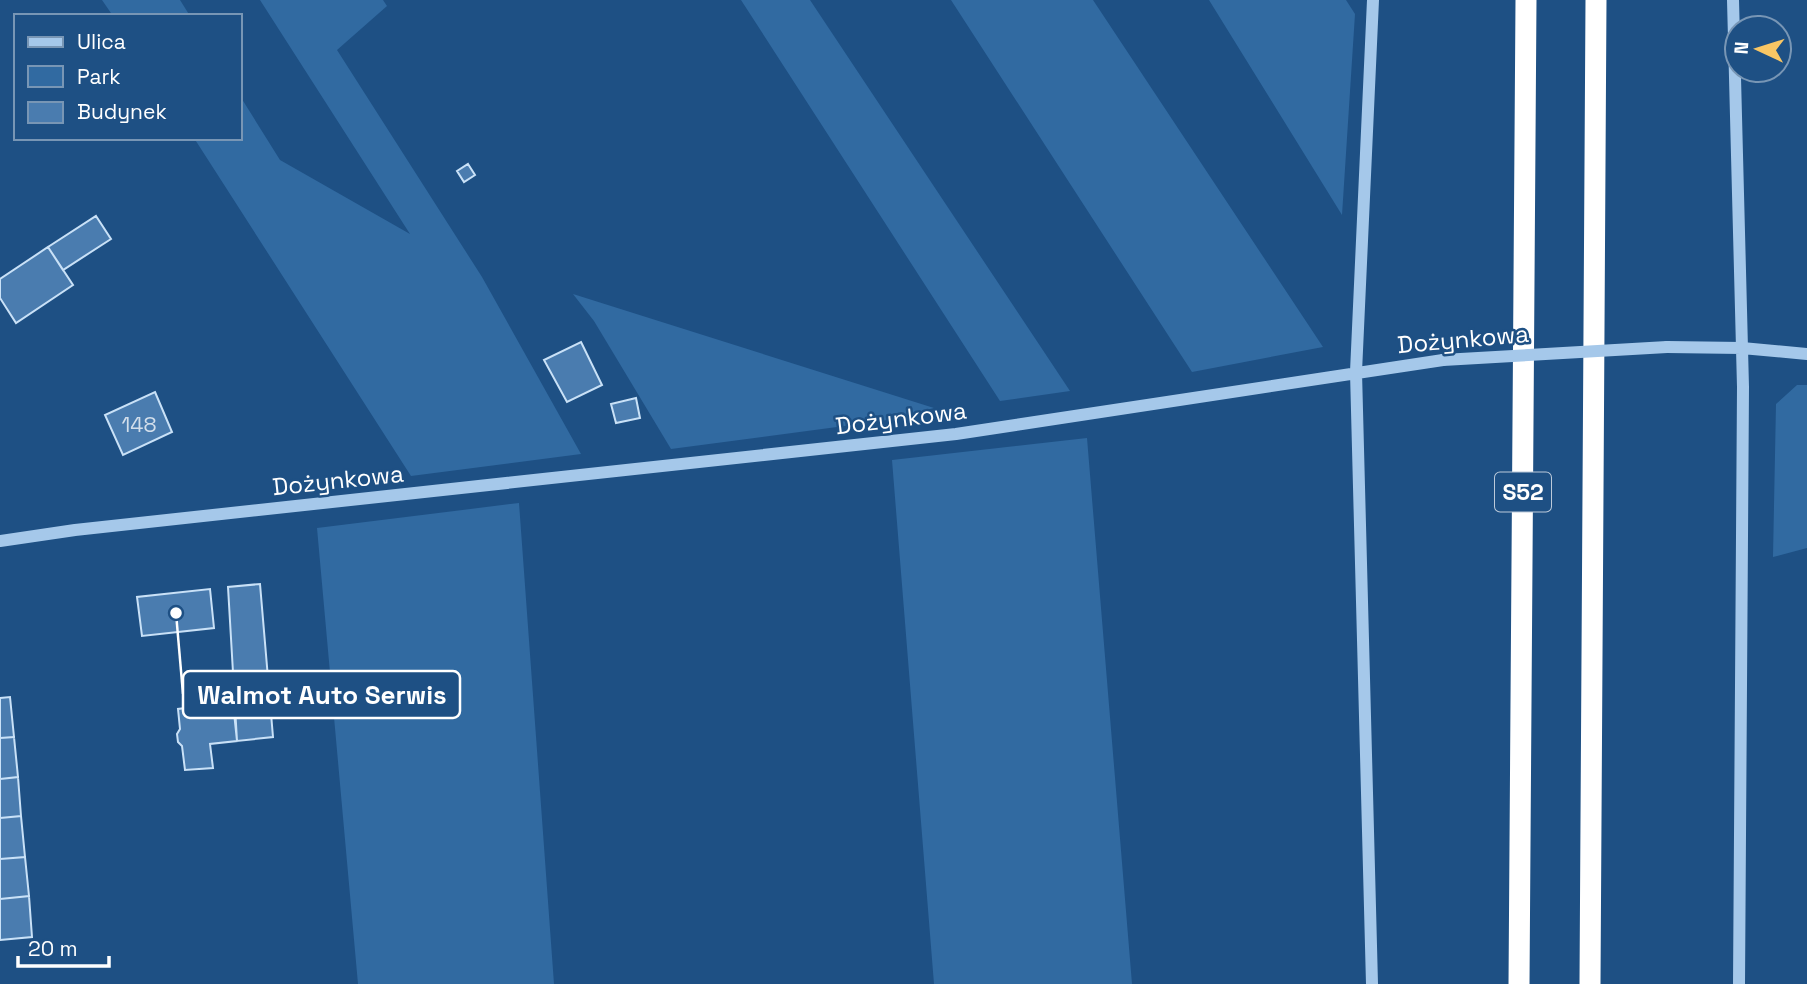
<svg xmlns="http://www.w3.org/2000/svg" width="1807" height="984" font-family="'Space Grotesk',sans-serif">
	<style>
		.green { fill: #316aa1 }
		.building { fill: #4a7caf; stroke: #c9e1f7; stroke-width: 2 }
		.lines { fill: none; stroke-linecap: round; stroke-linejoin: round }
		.minor { stroke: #a5c8ea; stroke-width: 12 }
		.highway { stroke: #fff; stroke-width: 21 }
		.minor-bridge { stroke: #a5c8ea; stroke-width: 12 }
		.labels { text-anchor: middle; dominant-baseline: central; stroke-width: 5; stroke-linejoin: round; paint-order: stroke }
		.number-label { font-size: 21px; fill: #d2deeb }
		.shield { fill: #1e5084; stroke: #bccada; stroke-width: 2 }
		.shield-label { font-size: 23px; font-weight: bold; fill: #fff }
		.street-label { font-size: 24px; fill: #fff; stroke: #1e5084 }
		.leader { fill: none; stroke: #fff; stroke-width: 2.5 }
		.callout-dot { fill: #fff; stroke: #1e5084; stroke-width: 2.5 }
		.callout { fill: #1e5084; stroke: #fff; stroke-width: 2.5 }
		.callout-label { font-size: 26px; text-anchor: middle; font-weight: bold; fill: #fff }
	</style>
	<rect width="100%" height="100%" fill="#1e5084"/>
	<path class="green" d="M102,0H180L190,16H113Z
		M260,0H383L387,6L337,50L482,277L581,454L411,476L194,138H240V96L280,160L410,234Z
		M741,0H810L1070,391L1000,401Z
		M951,0H1093L1323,347L1192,372Z
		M1209,0H1346L1355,14L1342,215Z
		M573,294L934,408L882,421L671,449L594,321Z
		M1797,385H1807V548L1773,557L1776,404Z
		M1087,438L1132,984H934L892,460Z
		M519,503L554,984H358L317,528Z"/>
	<path class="building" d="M468,164L475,175L464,182L457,171Z
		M96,216L111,239L63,270L48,247Z
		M48,247L73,285L16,323L0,298V279Z
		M581,342L602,385L567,402L544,360Z
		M155,392L172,432L123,455L105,415Z
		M636,398L640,418L616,423L611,404Z
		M260,584L273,737L237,741L228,587Z
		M210,589L214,628L142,636L137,597Z
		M10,697L14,737L0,738V698Z
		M216,697L217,705L233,703L237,741L210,744L213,768L185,770L182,746L178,742L177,734L180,729L178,709L203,706L202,698Z
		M14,737L18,777L0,779V738Z
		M18,777L21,816L0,818V779Z
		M21,816L25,857L0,859V818Z
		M25,857L29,896L0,899V859Z
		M29,896L32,937L0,940V899Z"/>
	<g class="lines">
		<path class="minor" d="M1733,0L1743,387L1739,984
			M1667,347L1742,348L1807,354
			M0,541L75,530L956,434L1443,360
			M1372,984L1356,372L1373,0"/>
		<path class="highway" d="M1519,984L1526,0
			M1590,984L1596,0"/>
		<path class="minor-bridge" d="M1443,360L1667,347"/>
	</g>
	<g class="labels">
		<g class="number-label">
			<text x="139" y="424">148</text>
		</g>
		<rect class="shield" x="1495" y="472.5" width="56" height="39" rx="5"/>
		<g class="shield-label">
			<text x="1523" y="492">S52</text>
		</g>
		<g class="street-label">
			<text transform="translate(1463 339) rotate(-5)">Dożynkowa</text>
			<text transform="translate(901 418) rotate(-7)">Dożynkowa</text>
			<text transform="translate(338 480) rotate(-6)">Dożynkowa</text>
		</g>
	</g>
	<path class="leader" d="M176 613L183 694"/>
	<circle class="callout-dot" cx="176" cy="613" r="7"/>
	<rect class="callout" x="183" y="671" width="277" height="47" rx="7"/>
	<g class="callout-label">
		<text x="322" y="704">Walmot Auto Serwis</text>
	</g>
	<rect x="14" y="14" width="228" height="126" fill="#1e5084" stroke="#7896b5" stroke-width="2"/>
	<rect x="28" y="37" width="35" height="10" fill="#a5c8ea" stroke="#7896b5" stroke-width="2"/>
	<text x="77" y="49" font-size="21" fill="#ffffff">Ulica</text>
	<rect x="28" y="66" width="35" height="21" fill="#316aa1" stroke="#7896b5" stroke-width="2"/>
	<text x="77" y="84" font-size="21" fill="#ffffff">Park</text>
	<rect x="28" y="102" width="35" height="21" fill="#4a7caf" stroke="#7896b5" stroke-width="2"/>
	<text x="77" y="119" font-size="21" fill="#ffffff">Budynek</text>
	<g transform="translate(1758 49) rotate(274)"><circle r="33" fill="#1e5084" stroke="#7896b5" stroke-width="2"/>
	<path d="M0-5L12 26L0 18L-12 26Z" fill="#f9c664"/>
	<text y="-10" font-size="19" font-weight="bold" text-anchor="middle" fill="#ffffff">N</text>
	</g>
	<path d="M18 956v10h91v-10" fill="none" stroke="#ffffff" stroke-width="3.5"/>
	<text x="28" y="956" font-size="21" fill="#ffffff" stroke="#1e5084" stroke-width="5" paint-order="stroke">20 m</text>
</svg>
